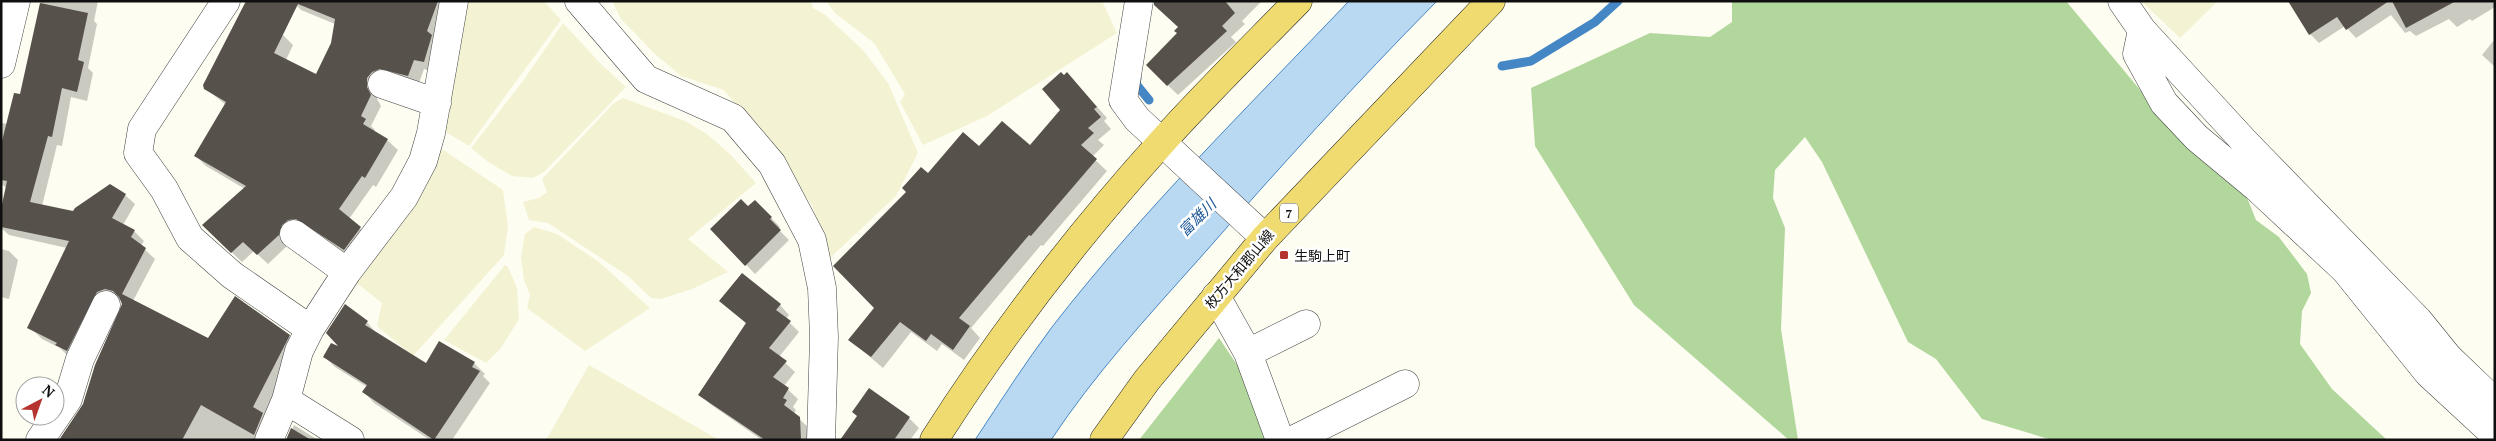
<svg xmlns="http://www.w3.org/2000/svg" width="2496" height="441" font-family="'PT Serif','Noto Sans JP',serif">
	<style>
		.farmland { fill: #f3f3d3 }
		.forest { fill: #b2d79d }
		.water { fill: #b9d8f2; stroke: #4587c5 }
		.shadow { fill: #0003 }
		.lines { fill: none; stroke-linecap: round; stroke-linejoin: round }
		.stream { stroke: #4587c5; stroke-width: 9 }
		.building { fill: #57514c; fill-rule: evenodd }
		.minor-casing { stroke: #424242; stroke-width: 29 }
		.major-casing { stroke: #202020; stroke-width: 29 }
		.minor { stroke: #fff; stroke-width: 28 }
		.major { stroke: #efdb70; stroke-width: 28 }
		.poi-dot { fill: #b6342f; stroke: #fff; stroke-width: 2 }
		.labels { text-anchor: middle; dominant-baseline: central; stroke-width: 5; stroke-linejoin: round; paint-order: stroke }
		.shield { fill: #fff; stroke: #575757; stroke-width: 1 }
		.shield-label { font-size: 12px; font-weight: bold; fill: #0f0f0f }
		.poi-label { font-size: 14px; fill: #0f0f0f; stroke: #fff; text-anchor: start }
		.street-label { font-size: 14px; fill: #0f0f0f; stroke: #fff }
		.water-label { font-size: 15px; font-style: italic; fill: #205a99; stroke: #fff }
	</style>
	<rect width="100%" height="100%" fill="#fefdf2"/>
	<path class="farmland" d="M468,1H544L561,20L469,146L444,131Z
		M612,1H811L813,8L824,14L863,50L888,83L918,153L896,196L830,258L812,205L763,137L724,90L681,76L655,54L621,19Z
		M826,1H1102L1117,33L987,116L923,145L900,102L905,94L874,43L835,13Z
		M2141,1H2218L2180,38Z
		M563,23L601,64L626,87L544,172L533,178L512,176L488,162L471,148L523,81Z
		M623,98L685,121L707,134L731,155L756,183L688,239L728,272L692,289L661,299L651,298L628,276L548,223L529,220L523,202L539,198L547,192L542,179L614,103Z
		M442,149L503,190L508,227L504,255L413,356L377,326L382,303L353,280L432,158Z
		M534,227L557,234L599,262L650,308L585,351L527,308L530,295L524,280L521,257L525,234Z
		M505,265L508,267L517,288L519,319L501,348L486,363L444,340Z
		M589,365L695,426L719,440H546Z"/>
	<path class="forest" d="M1732,1H2066L2166,121L2246,195L2256,220L2279,237L2307,274L2311,293L2302,311L2300,344L2332,389L2387,440H2052L1982,419L1936,359L1908,342L1822,162L1805,137L1775,170L1773,198L1785,228L1781,329L1798,440H1789L1634,305L1535,146L1531,88L1650,33L1710,37L1732,22Z
		M1219,338L1248,381L1267,440H1139Z"/>
	<path class="water" d="M1349,1H1437C1355,84 1277,170 1200,258C1148,316 1094,375 1051,440H975C1000,402 1025,363 1052,327C1142,211 1248,107 1349,1Z"/>
	<path class="shadow" d="M41,1H98L94,21L97,24L88,68L93,73L87,101L71,97L62,146L57,145L42,206L74,213L125,195L135,204L123,225L134,231L144,241L141,246L155,259L133,301L208,340L289,336L299,346L263,417L266,420L255,440H61L82,408L123,304L121,300L116,299L77,360L67,355L60,348L42,339L32,329L67,248L9,235L1,228V215L7,188L1,184V123L9,124L21,95Z
		M293,1H449L434,72L424,69L418,86L377,89V99L381,106L371,126L375,130L374,132L387,140L398,150L376,187L373,185L349,219L371,238L355,260L315,231L306,228L268,264L254,251L242,262L203,225L245,189L206,166L196,156L226,105L205,88L283,35L293,45L286,60L317,76L332,43L335,24L301,10Z
		M1155,1H1262L1242,21L1245,24L1231,37L1236,42L1178,95L1147,65L1178,33L1180,27Z
		M2290,1H2495V7L2472,21L2470,19L2457,27L2449,19L2416,36L2410,31L2405,33L2391,15L2356,38L2345,26L2319,43L2310,34Z
		M2495,39V67L2482,55Z
		M1078,85L1107,118L1104,121L1111,129L1098,140L1104,145L1092,157L1107,171L1043,246L1041,245L971,328L980,338L964,360L942,344L937,351L911,332L883,368L850,340L875,308L928,175L979,148L1030,147L1061,110Z
		M755,201L780,227L778,229L789,240L755,274L712,229L748,208Z
		M1,249L9,251L18,260L9,299L1,297Z
		M721,301L780,305L789,315L786,319L799,332L779,357L795,372L784,386L798,399L793,407L796,410L794,414L809,428L810,440H762L710,404L700,395L747,324Z
		M367,322L377,334L427,364L474,363L485,374L483,376L490,383L452,440H430L374,403L364,392L367,387L335,367L325,357L343,350Z
		M909,418L919,428L910,440H842Z
		M294,425L318,440H287Z"/>
	<g class="lines">
		<path class="stream" d="M1502,66L1531,61L1595,22L1618,1
			M1137,78L1136,84L1149,100"/>
	</g>
	<path class="building" d="M246,1H438L427,31L432,35L424,62L414,60L408,76L380,69L372,72L367,78V87L371,95L361,116L366,119L363,124L388,139L365,178L362,176L339,209L361,227L344,250L296,219L288,220L282,225L279,235L257,255L243,242L231,253L202,225L246,186L194,156L226,102L204,89L203,85ZM298,4L335,19L331,43L316,74L274,53Z
		M1154,1H1225L1235,13L1222,26L1227,31L1167,86L1146,65L1177,33L1174,31L1178,27L1154,5Z
		M2288,1H2389L2346,30L2337,17L2309,35Z
		M2392,1H2456L2406,28Z
		M40,3L88,13L78,60L84,62L77,92L62,88L52,137L48,136L30,202L73,211L75,208L110,184L126,194L112,218L135,230L131,237L146,248L122,294L208,338L235,296L290,335L253,407L263,413L254,435L201,405L182,440H59L83,404L95,365L122,304L119,297L113,291L105,289L97,292L67,351L55,345L57,343L27,328L69,241L1,227V209L7,181L1,180V145L14,93L20,94Z
		M1061,72L1064,75L1067,72L1097,107L1094,109L1101,117L1088,128L1094,133L1081,145L1097,159L1031,236L1029,235L959,318L970,326L953,350L931,334L926,341L900,322L871,357L848,340L874,308L833,266L906,192L902,188L921,167L928,173L963,132L979,146L1002,121L1030,145L1060,110L1042,89Z
		M741,199L748,206L755,200L772,217L770,219L781,230L745,266L710,229Z
		M742,273L781,304L776,310L791,321L769,348L787,361L773,377L789,388L783,398L787,400L784,405L800,417L801,440H765L698,395L746,323L719,301Z
		M345,304L368,321L365,325L426,363L439,341L475,362L472,367L480,371L434,440L362,392L367,385L323,357L331,343L338,346L326,333Z
		M869,388L910,417L894,440H840L857,416L852,412Z
		M291,428L311,440H286Z"/>
	<g class="lines">
		<defs>
			<path id="minor" d="M226,1L142,129L138,153L164,189L190,238L232,275L310,329
				M579,1L646,79L733,118L772,164L812,240L822,288L824,337L821,440
				M1139,1L1123,100L1137,119L1265,238
				M2122,1L2142,30L2137,54L2164,103L2197,138L2256,187L2345,270L2428,373L2495,435
				M2142,30L2243,140L2418,320L2448,357L2495,402
				M1,64L16,1
				M382,84L437,103
				M294,234L347,272
				M1216,296L1248,353L1280,440
				M1248,353L1306,324
				M286,400L350,440
				M40,440L68,399L80,359L106,305
				M269,440L286,400L299,351L310,329L347,272L404,197L423,161L431,133L454,1
				M1293,440L1405,384"/>
			<path id="major" d="M934,440C1001,335 1078,235 1161,143C1205,94 1252,48 1298,1
				M1104,440L1147,380L1265,238L1491,1"/>
		</defs>
		<use href="#minor" class="minor-casing"/>
		<use href="#major" class="major-casing"/>
		<use href="#minor" class="minor"/>
		<use href="#major" class="major"/>
	</g>
	<rect class="poi-dot" x="1279" y="250" width="10" height="10" rx="2.5"/>
	<g class="labels">
		<rect class="shield" x="1280" y="203.5" width="18" height="19" rx="4"/>
		<g class="shield-label">
			<text x="1289" y="213">7</text>
		</g>
		<g class="poi-label">
			<text x="1294" y="255">生駒上町</text>
		</g>
		<g class="street-label">
			<text transform="translate(1239 269) rotate(-50)">枚方大和郡山線</text>
		</g>
		<g class="water-label">
			<text transform="translate(1197 217) rotate(-45)">富雄川</text>
		</g>
	</g>
	<rect width="2496" height="441" fill="none" stroke="#0f0f0f" stroke-width="5"/>
	<g transform="translate(40 401) rotate(41)"><circle r="24" fill="#ffffff" stroke="#9f9f9f"/>
	<path d="M0-4L9 19L0 12L-9 19Z" fill="#b6342f"/>
	<text y="-8" font-size="14" font-weight="bold" text-anchor="middle" fill="#0f0f0f">N</text>
	</g>
</svg>
